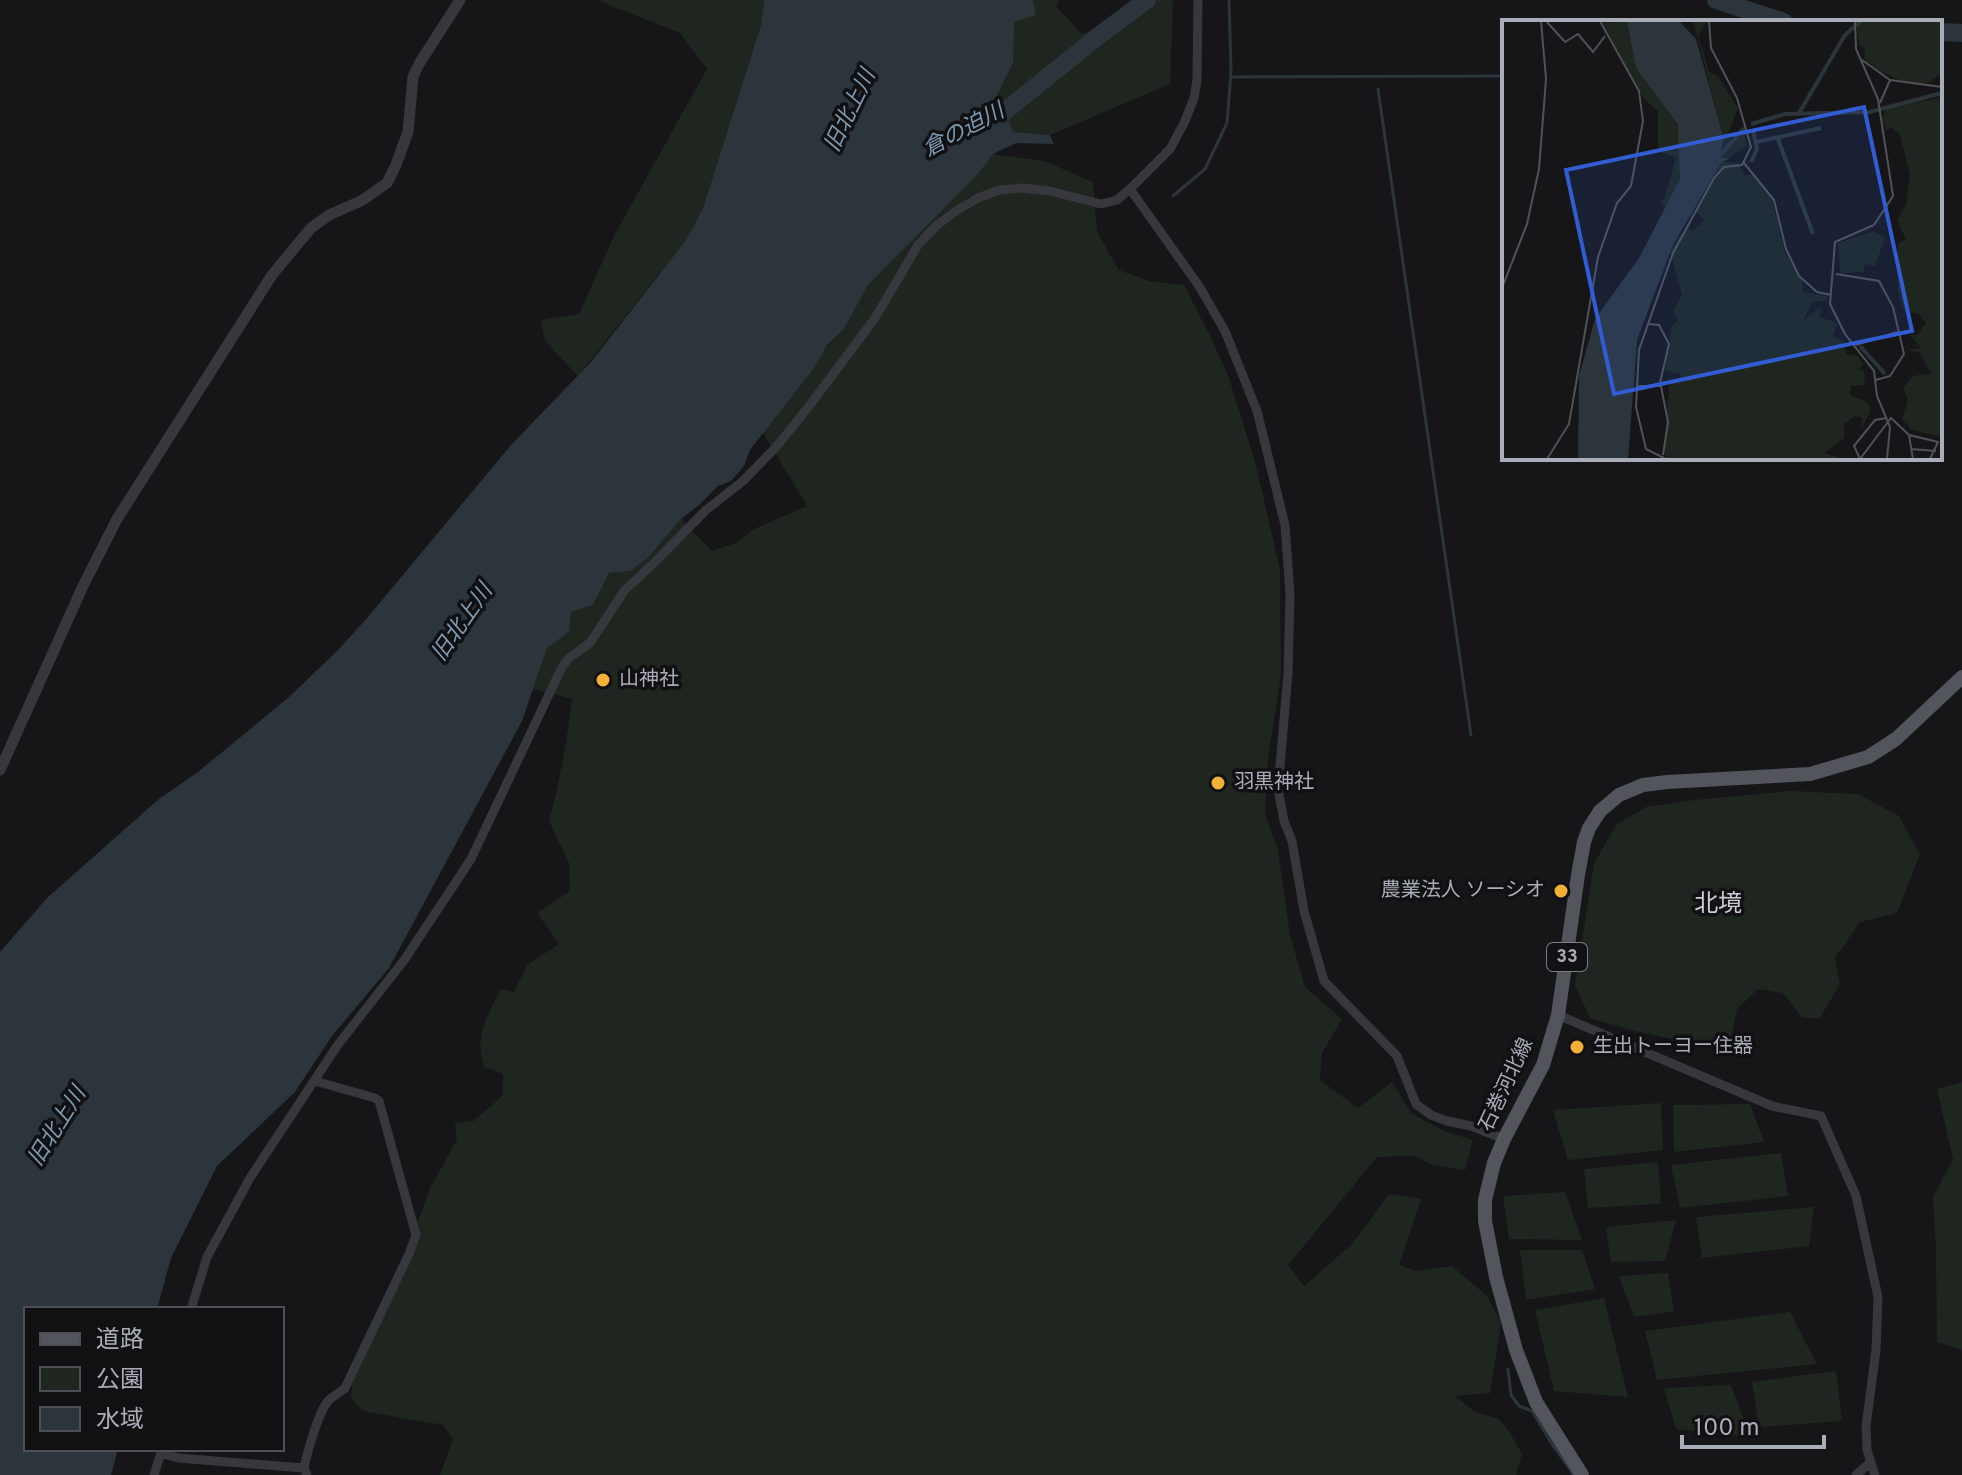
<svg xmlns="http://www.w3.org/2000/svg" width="1962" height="1475" font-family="Overpass,'Noto Sans JP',sans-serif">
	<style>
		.green { fill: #1e261f }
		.water { fill: #2c353c }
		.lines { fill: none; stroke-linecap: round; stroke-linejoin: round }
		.stream { stroke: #2c353c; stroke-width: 3 }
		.river { stroke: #2c353c; stroke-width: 18 }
		.minor { stroke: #37383d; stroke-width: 9 }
		.tertiary { stroke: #37383d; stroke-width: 11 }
		.primary { stroke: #53555c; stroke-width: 14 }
		.poi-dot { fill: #f2b134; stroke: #111113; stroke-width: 3 }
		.labels { text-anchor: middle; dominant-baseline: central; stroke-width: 7; stroke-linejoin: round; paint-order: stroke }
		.shield { fill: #111113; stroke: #7b7e86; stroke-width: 2 }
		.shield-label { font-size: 18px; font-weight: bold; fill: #a8adb8 }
		.poi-label { font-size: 20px; fill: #a8adb8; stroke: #111113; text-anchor: start }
		.street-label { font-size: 20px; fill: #a8adb8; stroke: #111113 }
		.water-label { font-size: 22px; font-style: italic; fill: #7f9bb3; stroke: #111113 }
		.quarter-label { font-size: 24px; fill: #c9ccd4; stroke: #111113 }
		.inset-river { fill: none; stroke: #2c353c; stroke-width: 4 }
		.inset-road { fill: none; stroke: #505258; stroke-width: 2 }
		.view { fill: #325cd3; fill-opacity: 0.15; stroke: #325cd3; stroke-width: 4 }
		.inset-edge { fill: none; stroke: #a8adb8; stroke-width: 4 }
	</style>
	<rect width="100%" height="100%" fill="#161618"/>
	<path class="green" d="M601,0H764L761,25L703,208L686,240L578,376L545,341L541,320L579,314L615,234L707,69L680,33L601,2Z
		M1033,0H1059L1056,6L1082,34L1157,0H1173L1170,84L1050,135L1013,132H986L993,103L1013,63V22L1035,15Z
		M993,154L1044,161L1093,182L1097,232L1119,270L1149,281L1184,285L1210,336L1228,375L1256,465L1280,570L1281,674L1268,759L1265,814L1278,850L1290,935L1305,987L1342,1019L1322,1053L1320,1080L1358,1108L1392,1082L1411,1113L1446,1132L1473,1140L1465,1170L1432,1165L1415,1156L1377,1157L1288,1265L1304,1286L1353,1243L1389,1194L1421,1199L1399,1265L1416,1271L1452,1266L1487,1296L1501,1323L1490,1393L1455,1396L1475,1412L1499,1419L1510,1433L1522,1454L1516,1475H440L453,1439L443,1425L362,1411L351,1397L355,1358L384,1316L430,1188L457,1140L455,1123L474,1121L503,1095V1074L484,1067C474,1035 487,1017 501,989L514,992L527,965L559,944L537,913L570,891L569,863L549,821C560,781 567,741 572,699L533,689L547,648L569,632L570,612L593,605L609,573L630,571L647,559L681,519L712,551L736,543L754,529L807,506L763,433L827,345L844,329L868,285Z
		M1790,791L1858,794L1899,816L1920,854L1897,913L1860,922L1835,958L1840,984L1820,1018H1802L1783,993L1758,989L1737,1009L1731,1040L1690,1043L1631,1030L1590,1018L1575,985L1594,864L1616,825L1646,807L1694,800Z
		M1962,1082V1350L1937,1342L1936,1249L1933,1197L1953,1159L1937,1089Z
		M1661,1103L1663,1150L1568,1160L1553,1110Z
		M1750,1104L1764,1142L1674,1152L1673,1105Z
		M1781,1153L1788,1196L1680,1208L1671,1165Z
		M1658,1162L1661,1204L1588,1208L1584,1169Z
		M1565,1192L1582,1240L1509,1239L1503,1196Z
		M1814,1207L1809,1246L1702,1258L1696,1217Z
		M1676,1220L1665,1261L1611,1262L1606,1227Z
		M1520,1250H1582L1595,1289L1526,1300Z
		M1668,1273L1674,1311L1634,1317L1619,1276Z
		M1604,1298L1628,1397L1554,1391L1535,1310Z
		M1790,1312L1817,1364L1657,1380L1645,1331Z
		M1836,1371L1842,1421L1759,1427L1752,1382Z
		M1731,1385L1750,1437L1676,1429L1664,1388Z"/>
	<path class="water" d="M764,0H1033L1036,15L1014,22L1013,63L993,103L987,131L1009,121L1013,132L1050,135L1054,144L1016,143L993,154L977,175L868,285L844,329L827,345L814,368L750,450L744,466L731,481L718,486L699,505L681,519L647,559L630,571L609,573L593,605L571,612L569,632L547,648L522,721L389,968L332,1036L295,1092L217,1166L171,1258L157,1309H26V1449H118L111,1475H0V952L47,898L159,799L198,772L289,697L338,650L368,617L511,445L591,362L686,240L703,208L761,25Z"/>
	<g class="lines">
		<path class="stream" d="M1231,77L1504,76
			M1378,89L1471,735
			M1173,196L1205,169L1227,123L1231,71L1229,0
			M1508,1369L1511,1395L1519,1406L1532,1411L1552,1444L1573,1474"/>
		<path class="river" d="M1716,0L1784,22
			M1940,32L1962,33
			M967,134L994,120L1101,34L1147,0"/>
		<path class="minor" d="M1130,189L1199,286L1225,331L1257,411L1285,525L1290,594L1288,673L1278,789L1284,821L1292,841L1304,911L1324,981L1397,1056L1416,1104L1431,1115L1447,1121L1471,1126L1504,1139
			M1558,1015L1772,1106L1821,1116L1856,1196L1878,1297L1876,1350L1866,1426L1867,1450L1875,1475
			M191,1309L207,1257L250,1178L337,1046L405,959L471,859L562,667L569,658L590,643L624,591L656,561L706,510L743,481L777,446L810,405L875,318L918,245L936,226L956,211L978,198L999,190L1023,188L1050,191L1101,204L1117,200L1130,189L1170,149L1185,121L1194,98L1197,80L1198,0
			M161,1453L178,1458L304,1468L307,1475
			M304,1468C307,1453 319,1410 329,1400C334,1395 340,1393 345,1388L409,1254L416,1235L379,1101L375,1098L315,1081
			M154,1475L162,1449
			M1856,1475L1871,1462"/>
		<path class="tertiary" d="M0,770L83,586L117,519L272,275L311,228L329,215L361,201L387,183L396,165L408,132L413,77L419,64L460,0"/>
		<path class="primary" d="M1582,1475L1536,1402L1516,1350L1496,1277L1485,1221V1200L1494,1163L1504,1139L1543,1065L1558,1015L1578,875L1584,842L1589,828L1600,811L1619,795L1643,785L1667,782L1810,774L1868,757L1896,739L1962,677"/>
	</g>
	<g class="poi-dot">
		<circle cx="603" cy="680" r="8"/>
		<circle cx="1218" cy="783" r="8"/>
		<circle cx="1561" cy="891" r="8"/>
		<circle cx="1577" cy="1047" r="8"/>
	</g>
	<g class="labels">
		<rect class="shield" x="1547" y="943" width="40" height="28" rx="6"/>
		<g class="shield-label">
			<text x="1567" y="957">33</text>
		</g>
		<g class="poi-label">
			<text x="619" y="680">山神社</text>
			<text x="1234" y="783">羽黒神社</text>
			<text x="1545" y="891" text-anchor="end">農業法人 ソーシオ</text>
			<text x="1593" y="1047">生出トーヨー住器</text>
		</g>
		<g class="street-label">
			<text transform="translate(1507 1085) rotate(-65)">石巻河北線</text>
		</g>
		<g class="water-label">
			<text transform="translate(851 111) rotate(-64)">旧北上川</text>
			<text transform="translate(964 131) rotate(-28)">倉の迫川</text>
			<text transform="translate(463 623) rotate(-55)">旧北上川</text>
			<text transform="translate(58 1127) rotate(-58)">旧北上川</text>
		</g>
		<g class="quarter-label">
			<text x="1718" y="905">北境</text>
		</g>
	</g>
	<g transform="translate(1502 20)">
		<rect width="440" height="440" fill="#161618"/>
		<path d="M125,1L133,39L172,94L179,115L178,159L164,189L157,181L162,179L174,138L156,131V91L142,79L101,3ZM191,1H205L196,15L207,52L216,56L236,88L225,117L230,120L242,111L245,125L228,137L218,139L222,119ZM360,1H440V53L426,63H404L376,50L362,39L363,29L357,24L355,8ZM440,78V417L410,410L400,399L406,380L401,368L411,356L429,353L417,332L403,330L419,328L408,315L416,314L424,303L417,294L402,291L396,270V223L404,220L395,200L404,184L408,155L398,115L390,107L384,110L380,98L386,87ZM220,142L236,143L243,155H253L270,180L283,233L301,262L300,272L325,276L324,281H311L301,301L319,286L318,297L335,303L331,316L342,322L344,334L356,336L361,344L356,350L362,351L363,365L349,366L348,375L365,382L369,391L359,409L360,398L353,396L342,404V418L323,433L341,439H165L162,433L167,364L179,361V354L163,351L170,306L176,300L171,291L180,275L168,231L184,207L190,211L203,201L194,191ZM372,211L383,218L373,246L363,244L361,252L338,253L336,223Z" fill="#1e261f"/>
		<path d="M125,1H177L194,19L222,119L218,138H229L220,142L171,225L135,320L126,439H76L77,356L93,299L137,238L178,159L176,104L134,48Z" fill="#2c353c"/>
		<path class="inset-river" d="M297,93L343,15L359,1M249,104L283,94L368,92L440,73M276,119L311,214M254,122L319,108M213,141L242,108M249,142L255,129L251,110M358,326L383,354"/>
		<path class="inset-road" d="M44,1L63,22L76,14L91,32L103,16M353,1L354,29L376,79L391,176L372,205L333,222L328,284L343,314L372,351L375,376L388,407L385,439M360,40L388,60L378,83M388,60L440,67M242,143L272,180L284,229L297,256L315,272L329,275M334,254L377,261L391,287L402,334L388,356L374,360M0,268L25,204L37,149L44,59L39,1M147,304L157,305L167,324L158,363M354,325L395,312M136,366H159L166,402L161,435M407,415L436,422L428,439M409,429L434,431M45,439L67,404L96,237L115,183L129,166L141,101L137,71L98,1M164,439L144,429L134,387L137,330L171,233L212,158L222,147L240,145L249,127L235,78L209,28L207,1M358,439L389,398L407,415L411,439M358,439L352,426L373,400L385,398"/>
		<path class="view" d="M362,87L410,311L112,374L64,150Z"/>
		<rect width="440" height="440" class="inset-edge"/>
	</g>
	<rect x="24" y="1307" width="260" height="144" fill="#111113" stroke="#4d4f55" stroke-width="2"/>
	<rect x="40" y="1333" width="40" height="12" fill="#53555c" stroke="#4d4f55" stroke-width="2"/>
	<text x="96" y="1347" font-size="24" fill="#a8adb8">道路</text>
	<rect x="40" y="1367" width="40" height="24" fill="#1e261f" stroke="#4d4f55" stroke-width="2"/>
	<text x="96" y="1387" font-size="24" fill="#a8adb8">公園</text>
	<rect x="40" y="1407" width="40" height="24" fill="#2c353c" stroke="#4d4f55" stroke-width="2"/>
	<text x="96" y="1427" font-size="24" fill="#a8adb8">水域</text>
	<path d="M1682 1435v12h142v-12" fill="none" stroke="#a8adb8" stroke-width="4"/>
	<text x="1694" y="1435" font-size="24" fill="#a8adb8" stroke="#111113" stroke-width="6" paint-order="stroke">100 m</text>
</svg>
